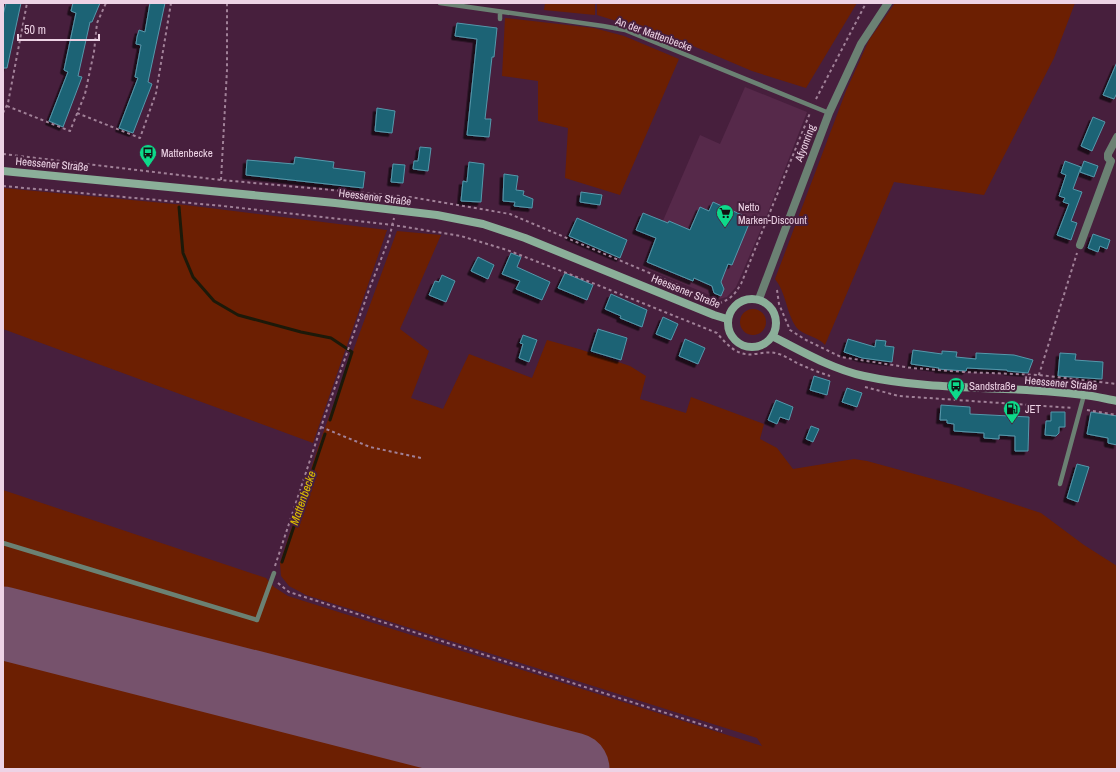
<svg xmlns="http://www.w3.org/2000/svg" width="1120" height="772" font-family="'Archivo Narrow',sans-serif">
	<style>
		.built { fill: #56294a }
		.green { fill: #6c1f02 }
		.lines { fill: none; stroke-linecap: round; stroke-linejoin: round }
		.stream { stroke: #1c1909; stroke-width: 3 }
		.runway { stroke: #76526c; stroke-width: 73 }
		.building { fill: #1a6375; stroke: #5598ab; filter: url(#shadow) }
		.path { stroke: #a18198; stroke-width: 2; stroke-dasharray: 3 3; stroke-linecap: butt }
		.service { stroke: #6b8173; stroke-width: 4.5 }
		.minor { stroke: #6b8173; stroke-width: 8 }
		.tertiary { stroke: #6b8173; stroke-width: 8 }
		.secondary { stroke: #8baf99; stroke-width: 8 }
		.labels { text-anchor: middle; dominant-baseline: central; stroke-width: 4; stroke-linejoin: round; paint-order: stroke }
		.street-label { font-size: 11px; fill: #edd3e5; stroke: #471f3d }
		.poi-label { font-size: 11px; fill: #edd3e5; stroke: #471f3d; text-anchor: start }
		.water-label { font-size: 12px; font-style: italic; fill: #dfc201; stroke: #471f3d }
	</style>
	<defs>
		<filter id="shadow"><feDropShadow dx="-3.5" dy="3.5" stdDeviation="0" flood-color="#0009"/></filter>
	</defs>
	<rect width="100%" height="100%" fill="#471f3d"/>
	<path class="built" d="M745,87L807,112L765,220L736,287L727,297L719,299L643,267L700,135L720,144Z"/>
	<path class="green" d="M545,3H595V15L544,10Z
		M597,3H857L806,88L752,71L686,43L597,15Z
		M895,3H1075L1054,58L984,195L894,182L825,345C818,336 803,336 796,327C786,312 786,292 775,279L846,91L869,40Z
		M505,18L594,28L624,36L679,59L620,195L565,178L568,128L538,121V81L502,76Z
		M3,188L185,205L387,230L313,443L3,329Z
		M397,231L441,235L400,329L429,351L411,398L443,409L469,354L532,378L547,340L579,349L630,366L646,376L640,399L686,413L691,397L764,424L760,439L777,448L793,469L854,459L867,461L955,485L1041,513L1084,545L1117,566V769H3V490L266,578L274,587L288,596L762,746L757,738L306,595L289,586L281,576L280,563L322,436Z
		M740 322a13 13 0 1 1 26 0a13 13 0 1 1-26 0Z"/>
	<g class="lines">
		<path class="stream" d="M179,207L183,253L193,277L214,301L238,315L301,332L331,338L352,352L330,420
			M282,562L325,434"/>
		<path class="runway" d="M3,623L573,769"/>
	</g>
	<path class="building" d="M6,3H21L7,68H3V15Z
		M73,3H100L92,22H90L78,76L82,77L63,127L49,121L68,72L64,70L76,13L71,11Z
		M150,3H165L148,82L152,84L133,133L119,128L138,78L135,77L141,45L136,44L137,37L139,30L145,32Z
		M457,23L497,28L494,57H492L485,119H491L489,137L467,135L477,39L455,36Z
		M1117,62V93L1114,99L1103,95Z
		M377,108L395,111L392,133L375,131Z
		M1093,117L1105,122L1092,151L1081,146Z
		M420,147L431,148L428,171L413,169L414,161H418Z
		M295,157L334,162L333,168L365,172L363,188L246,175L247,160L294,164Z
		M1065,161L1081,167L1073,189L1082,192L1071,221L1077,223L1071,240L1057,235L1069,204L1063,202L1065,198L1059,196L1066,175L1061,173Z
		M1084,161L1098,166L1094,177L1080,172Z
		M469,162L484,164L481,202L461,201L463,181L467,182Z
		M393,164L405,165L403,183L391,182Z
		M504,174L518,176L516,190L524,191L523,195L533,199L532,208L514,206L515,202L503,201Z
		M581,192L602,195L600,205L580,202Z
		M713,202L751,219L732,265L728,264L721,282L724,289L721,296L714,293L712,286L694,278L693,281L647,262L656,238L636,230L643,213L668,223L669,221L690,230L700,207L709,211Z
		M577,218L627,240L620,258L569,236Z
		M1093,234L1110,240L1107,249L1100,246L1098,252L1088,248Z
		M511,253L521,257L517,267L550,282L542,300L516,289L520,281L502,274Z
		M478,257L494,265L488,279L471,271Z
		M565,273L593,285L587,300L558,288Z
		M442,275L455,281L446,302L429,295L435,281L439,282Z
		M611,294L647,310L642,327L620,318L621,316L605,309Z
		M663,317L678,324L671,340L656,334Z
		M598,329L627,338L621,360L591,351Z
		M523,335L537,340L529,362L519,358L523,344L520,343Z
		M685,339L705,348L698,364L679,356Z
		M848,339L875,347L876,340L886,341L885,346L894,347L892,362L862,358L844,352Z
		M913,350L942,354V351L957,352L956,357L976,359V353L1014,355L1033,360L1028,373L1007,371V370L967,368L966,371L938,369L939,368L911,364Z
		M1060,353L1076,354L1075,360L1103,362L1102,379L1058,376Z
		M814,376L830,381L827,395L810,390Z
		M847,388L862,393L857,407L842,402Z
		M776,400L793,407L789,420L780,417L777,424L768,420Z
		M941,405L970,407V414L1029,417L1028,451H1015V436L999,435V439L984,438V433L954,431V424L947,423V420H940Z
		M1051,412H1065V427H1059V433L1056,436L1045,435L1046,421H1051Z
		M1091,412L1117,416V445L1108,443V438L1087,434Z
		M811,426L819,429L813,442L806,439Z
		M1077,464L1089,467L1078,502L1067,498Z"/>
	<g class="lines">
		<path class="path" d="M816,99L866,3
			M7,106L70,131L85,94L94,52L97,23L106,3
			M3,113L8,103L27,3
			M77,113L140,138L156,93L171,3
			M3,154L221,180L410,197L510,214L678,285L691,293L720,303C731,299 735,294 741,284L810,113
			M221,180L227,70V3
			M3,186L223,206L393,225L461,236L507,250L595,284L717,333C727,345 738,357 755,354C763,353 770,351 779,354C788,357 795,363 804,366C812,370 821,373 830,376
			M777,290L779,304L790,330L806,340L841,357L912,368L964,372L1039,375L1117,384
			M1037,381L1077,253
			M865,387L899,396L1073,408
			M1087,410L1117,415
			M321,427L370,447L421,458
			M275,566L321,427L370,287L389,239L394,218
			M278,583L289,592L722,731"/>
		<path class="service" d="M440,3L603,26L625,30L829,113
			M500,19V12
			M1060,484L1084,395
			M3,543L257,620L274,573"/>
		<path class="minor" d="M1080,245L1111,161L1108,158V154L1117,137"/>
		<path class="tertiary" d="M759,299L829,113L861,44L888,3"/>
		<path class="secondary" d="M3,171L335,203L437,215L483,224L525,238L714,315L727,319
			M728 323a24 24 0 1 1 48 0a24 24 0 1 1-48 0Z
			M772,336C801,351 832,369 864,376C937,392 1011,385 1084,395C1095,396 1106,399 1117,401"/>
	</g>
	<defs>
		<symbol id="bus-pin" viewBox="-11 -11 22 30"><path d="M0 17L-7.5 6A9.5 9.5 0 1 1 7.5 6Z" fill="#0dd98a" stroke="#471f3d"/><path d="M-5-6H5V4H4V6H2V4H-2V6H-4V4H-5ZM-3.5-4V0h7V-4ZM-3.5 1.2v1.5H-2V1.2ZM2 1.2v1.5H3.5V1.2Z" fill="#111"/></symbol>
		<symbol id="supermarket-pin" viewBox="-11 -11 22 30"><path d="M0 17L-7.5 6A9.5 9.5 0 1 1 7.5 6Z" fill="#0dd98a" stroke="#471f3d"/><path d="M-6-5.5h2.5l.6 2H6L4.5 2H-2.5L-4.4-4H-6ZM-1.5 3.2a1.3 1.3 0 1 0 .1 0ZM3 3.2a1.3 1.3 0 1 0 .1 0Z" fill="#111"/></symbol>
		<symbol id="fuel-pin" viewBox="-11 -11 22 30"><path d="M0 17L-7.5 6A9.5 9.5 0 1 1 7.5 6Z" fill="#0dd98a" stroke="#471f3d"/><path d="M-5.5-6h7V0h2V4h1.3V-2.5L3-4.5l.8-.8L6-3V5H2.5V1h-1V6h-7ZM-4.2-4.7v3.2H.2V-4.7Z" fill="#111"/></symbol>
	</defs>
	<g fill-rule="evenodd">
		<use href="#bus-pin" x="138" y="143" width="20" height="27"/>
		<use href="#supermarket-pin" x="715" y="203" width="20" height="27"/>
		<use href="#bus-pin" x="946" y="376" width="20" height="27"/>
		<use href="#fuel-pin" x="1002" y="399" width="20" height="27"/>
	</g>
	<g class="labels">
		<g class="street-label">
			<text transform="translate(654 34) rotate(20)">An der Mattenbecke</text>
			<text transform="translate(805 143) rotate(-69)">Afyonring</text>
			<text transform="translate(52 164) rotate(5)">Heessener Straße</text>
			<text transform="translate(375 197) rotate(7)">Heessener Straße</text>
			<text transform="translate(686 291) rotate(22)">Heessener Straße</text>
			<text transform="translate(1061 383) rotate(5)">Heessener Straße</text>
		</g>
		<g class="poi-label">
			<text x="161" y="153">Mattenbecke</text>
			<text x="738" y="207">Netto<tspan x="738" dy="13">Marken-Discount</tspan></text>
			<text x="969" y="386">Sandstraße</text>
			<text x="1025" y="409">JET</text>
		</g>
		<g class="water-label">
			<text transform="translate(303 498) rotate(-71)">Mattenbecke</text>
		</g>
	</g>
	<rect width="1120" height="772" fill="none" stroke="#edd3e5" stroke-width="8"/>
	<path d="M18 34v6h81v-6" fill="none" stroke="#edd3e5" stroke-width="2"/>
	<text x="24" y="34" font-size="12" fill="#edd3e5" stroke="#471f3d" stroke-width="3" paint-order="stroke">50 m</text>
</svg>
